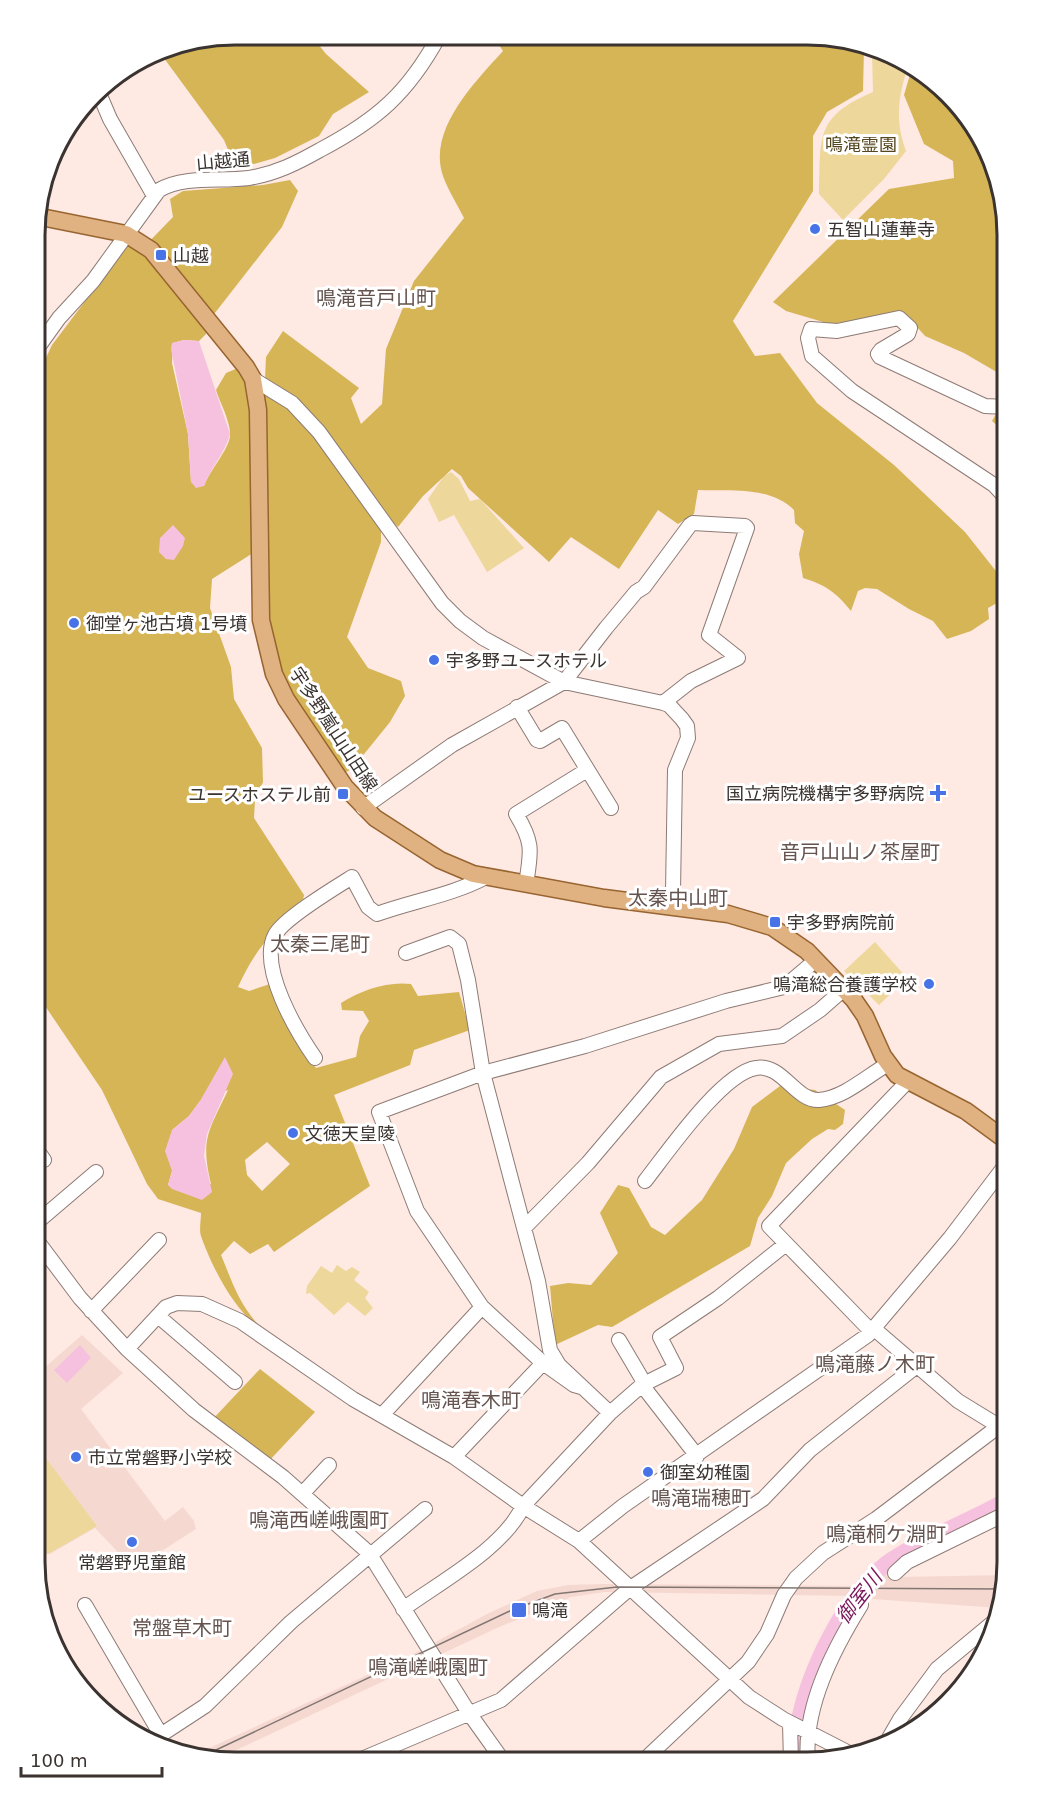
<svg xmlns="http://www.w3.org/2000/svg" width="1042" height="1797" font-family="'DejaVu Sans','Noto Sans JP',sans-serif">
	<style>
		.built { fill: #f5d9d1 }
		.green { fill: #eed79b }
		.forest { fill: #d6b557; fill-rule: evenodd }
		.water { fill: #f6c1de }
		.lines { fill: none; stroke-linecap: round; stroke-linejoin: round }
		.river { stroke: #f6c1de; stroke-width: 16 }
		.minor-casing { stroke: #8d7b75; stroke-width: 16 }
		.major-casing { stroke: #98642f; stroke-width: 19 }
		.minor { stroke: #fff; stroke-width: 14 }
		.major { stroke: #e0b282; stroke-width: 16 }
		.tram { stroke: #827672; stroke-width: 1.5 }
		.poi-dot { fill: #4873e6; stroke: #fff; stroke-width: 2 }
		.labels { text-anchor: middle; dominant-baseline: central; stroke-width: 6; stroke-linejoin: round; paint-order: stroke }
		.park-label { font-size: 18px; fill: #53451e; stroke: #fff }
		.street-label { font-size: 18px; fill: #3a3330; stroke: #fff }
		.poi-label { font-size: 18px; fill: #3a3330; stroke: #fff; text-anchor: start }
		.neighbourhood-label { font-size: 20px; fill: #64534e; stroke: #fff }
		.water-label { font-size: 20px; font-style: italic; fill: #7a185b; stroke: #fff }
		.rim { fill: none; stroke: #3a3330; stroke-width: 3 }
	</style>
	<rect width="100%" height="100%" fill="#fee9e3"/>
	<path class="built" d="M82,1335L123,1373L81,1409L165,1521L183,1507L194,1521L196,1529L134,1569L95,1528L50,1554L35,1555V1376Z
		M880,1571L899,1577L1007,1575L999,1608L858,1598Z
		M603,1584L861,1586L853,1596L605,1592L571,1597L497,1628L213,1761L192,1756L417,1652L489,1613L537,1591L568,1585Z"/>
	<path class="green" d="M872,51L907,69C898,99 895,121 906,151L884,179L843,220L819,194C821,138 814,117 873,92Z
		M451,472L459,479L470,501L480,499L524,548L487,572L454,515L439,522L428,499L444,476Z
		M875,942L907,978L879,1005L844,971Z
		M337,1265L346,1271L352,1267L360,1272L354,1280L369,1292L365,1298L373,1308L365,1316L348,1302L334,1315L310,1293L306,1294L307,1286L321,1266L332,1273Z
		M36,1445L97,1526L50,1553L35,1554Z"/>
	<path class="forest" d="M235,35H311L326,54L369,92L333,114L319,136L275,158L236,169L224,140L158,50Z
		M493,36L845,38L864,48L863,91L827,112L813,136V191L733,321L755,356L780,353L817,403L894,465L965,532L1007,585V611L997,603L988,608L989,619L971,631L947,639L933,621L909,609L877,589L865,588L858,591L851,611C837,593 824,584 803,578L799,554L804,531L795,523L794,510C770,486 730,491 698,490L694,514L678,524L658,510L619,569L571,537L549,562L468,488L461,476L452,469L423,496L398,527L391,521L265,380L266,357L283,331L359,388L351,398L361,424L382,404L386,349L414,281L464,218C457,204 448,190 443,176C427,130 475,82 503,51Z
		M911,71L939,84L997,170L1007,235V375L1000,374L964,353L925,336L909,318L902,314L830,324L786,311L773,302L889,189L954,178L953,161L924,144L904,95Z
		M290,180L298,191L282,227L204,327L208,332L199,341L184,340L173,343L172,363L188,434L191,482L204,486C210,470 229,449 230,436C231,422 220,403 216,390L226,373L238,368L254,400L253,553L212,579L210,608L231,667L234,699L262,748L263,782L255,800L254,818L304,895L302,907C270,934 256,948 238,987L249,991L273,983L293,1034L316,1068L356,1057L360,1036L369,1021L363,1011L342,1010L341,1003C361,990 388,981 411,984L418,996L459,992L470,1030L414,1050L410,1065L334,1095L370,1186L274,1252L268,1244L250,1254L234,1241L221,1255C233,1284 239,1304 261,1328C235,1313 211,1265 201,1236C199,1230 201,1220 201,1213L158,1199L147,1184L102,1090L35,991L36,379L52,345L129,243L141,250L173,217L170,199L183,191L263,185ZM228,1090C209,1131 200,1138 211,1184L168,1185L172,1171V1130L189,1116L200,1101ZM267,1142L290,1164L262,1191L247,1175L245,1160Z
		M263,391L289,407L316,435L381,526V542L347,637L368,668L401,681L405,696L390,722L352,769L344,773L293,697L277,662L270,618Z
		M1005,413L1007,415V434L992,421L996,414Z
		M780,1086L815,1090L845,1110L843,1124L835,1130L828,1129L812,1139L786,1163L772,1196L758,1218L750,1246L612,1327L598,1325L555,1345L550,1286L568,1283L591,1285L618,1253L600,1213L618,1185L629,1188L651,1227L665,1235L702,1200L734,1149L752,1107Z
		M260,1369L315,1412L268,1462L211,1421Z"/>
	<path class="water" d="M184,340L199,341L230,434C225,453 211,467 204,486L196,488L191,482L188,434L171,349L172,343Z
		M173,525L185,538L183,546L174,560L166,559L159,552L160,538Z
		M225,1057L233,1074L207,1134L204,1156L212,1192L202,1200L172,1189L168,1185L172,1171L165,1151L172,1130L189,1116L200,1101Z
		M80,1345L91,1358L67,1383L54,1370Z"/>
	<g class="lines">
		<path class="river" d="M798,1762C798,1751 796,1738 798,1726C806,1673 848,1588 893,1559C928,1536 971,1521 1007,1500"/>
		<defs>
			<path id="minor" d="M98,91L110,119L153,194
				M36,350L59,318L93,281L159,190C185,175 220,182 249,178C275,174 297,163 320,150C377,120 408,93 439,36
				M253,379L292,403L319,432L442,603L460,621L483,638L564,682L663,703L669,705L682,719L687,726L688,738L675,770L673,891L675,908
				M1007,499L994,485L852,391L812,356L808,338L811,329L837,331L899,318L910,328L908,334L881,350L878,354L880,357L985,406L1007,407
				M517,707L537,740L540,741L562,728L611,808
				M363,808L452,745L564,682L606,628L636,592L644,587L690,525L693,523L745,526L747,528L709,635L738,658L691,681L663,703
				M526,884C531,852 534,843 516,814L587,770
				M1004,897L1007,899
				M406,953L450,937L459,944L468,980L483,1073L538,1281L550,1350L559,1365L610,1413
				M315,1058C297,1032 258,967 275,935C283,919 336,887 352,877L368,907L377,914C413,901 452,895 486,877
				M908,1081L769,1226L868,1328L879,1333L958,1401L1007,1431
				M35,1147L44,1160
				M645,1181C667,1153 722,1073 756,1068C782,1063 795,1101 819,1100C844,1098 867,1076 888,1064
				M35,1224L96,1172
				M524,1228L588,1163L661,1077L719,1044L782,1036L820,1010L844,989
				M35,1238L80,1298L127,1349L194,1410L283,1477L369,1553L469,1713L504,1762
				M91,1311L159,1240
				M158,1316L235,1382
				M619,1340L645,1384
				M127,1349L166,1307L177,1303L202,1304L240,1321L353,1399L454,1457L523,1506L579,1541L749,1697L783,1719L853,1755
				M642,1385L697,1456
				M581,1387L574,1385L543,1363L482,1307L417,1211L379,1112L483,1073L585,1046L726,1001L784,987L816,960
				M382,1415L482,1307
				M454,1457L543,1363
				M302,1494L329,1465
				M579,1541L623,1506L868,1335L950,1238L1007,1163
				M895,1573L907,1562L1007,1513
				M85,1605L161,1735
				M403,1609C440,1582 504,1548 523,1506L610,1413L642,1385L676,1368L660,1337L718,1298L786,1244
				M790,1723L791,1762
				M150,1742L205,1706L291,1622L425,1509
				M885,1745L900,1719L937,1669L996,1620
				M357,1761L501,1700L629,1589L763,1499L810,1450L918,1365
				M642,1762L748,1662L767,1634L784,1595L796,1578L823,1553L876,1519L1007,1420
				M808,1762C803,1708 833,1650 861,1605"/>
			<path id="major" d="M36,216L126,234L151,250L246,367L253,379L258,410L261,620L274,674L286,699L345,787L375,818L440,860L473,874L604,898L728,914L772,927L807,951L854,1000L865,1016L883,1056L897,1075L966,1111L1007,1141"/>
		</defs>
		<use href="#minor" class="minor-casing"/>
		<use href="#major" class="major-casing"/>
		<use href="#minor" class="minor"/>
		<use href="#major" class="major"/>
		<path class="tram" d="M199,1758L512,1610L555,1594L617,1587L1004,1589"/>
	</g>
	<g class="poi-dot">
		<circle cx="815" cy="229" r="6"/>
		<rect x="155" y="249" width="12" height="12" rx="3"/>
		<circle cx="74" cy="623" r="6"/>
		<circle cx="434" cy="660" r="6"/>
		<path d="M935 784h6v6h6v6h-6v6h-6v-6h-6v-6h6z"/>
		<rect x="337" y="788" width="12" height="12" rx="3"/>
		<rect x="769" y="916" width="12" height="12" rx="3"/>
		<circle cx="929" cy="984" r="6"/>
		<circle cx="293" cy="1133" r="6"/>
		<circle cx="76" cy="1457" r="6"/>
		<circle cx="648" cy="1472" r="6"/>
		<circle cx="132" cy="1542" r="6"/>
		<rect x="511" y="1602" width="16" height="16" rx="3"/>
	</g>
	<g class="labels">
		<g class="park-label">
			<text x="861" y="144">鳴滝霊園</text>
		</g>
		<g class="street-label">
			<text transform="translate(223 161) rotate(-5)">山越通</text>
			<text transform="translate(334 729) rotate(57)">宇多野嵐山山田線</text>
		</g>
		<g class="poi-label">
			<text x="827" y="229">五智山蓮華寺</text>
			<text x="173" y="255">山越</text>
			<text x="86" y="623">御堂ヶ池古墳 1号墳</text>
			<text x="446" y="660">宇多野ユースホテル</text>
			<text x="924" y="793" text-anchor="end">国立病院機構宇多野病院</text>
			<text x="331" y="794" text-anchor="end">ユースホステル前</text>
			<text x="787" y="922">宇多野病院前</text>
			<text x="917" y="984" text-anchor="end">鳴滝総合養護学校</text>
			<text x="305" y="1133">文徳天皇陵</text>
			<text x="88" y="1457">市立常磐野小学校</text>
			<text x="660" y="1472">御室幼稚園</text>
			<text x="132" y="1562" text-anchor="middle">常磐野児童館</text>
			<text x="532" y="1610">鳴滝</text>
		</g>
		<g class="neighbourhood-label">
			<text x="376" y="298">鳴滝音戸山町</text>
			<text x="860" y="852">音戸山山ノ茶屋町</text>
			<text x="678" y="898">太秦中山町</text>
			<text x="320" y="944">太秦三尾町</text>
			<text x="875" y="1364">鳴滝藤ノ木町</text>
			<text x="471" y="1400">鳴滝春木町</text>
			<text x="701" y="1498">鳴滝瑞穂町</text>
			<text x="319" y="1520">鳴滝西嵯峨園町</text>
			<text x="886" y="1534">鳴滝桐ケ淵町</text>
			<text x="182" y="1628">常盤草木町</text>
			<text x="428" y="1667">鳴滝嵯峨園町</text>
		</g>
		<g class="water-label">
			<text transform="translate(859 1597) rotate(-52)">御室川</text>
		</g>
	</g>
	<path d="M0 0H1042V1797H0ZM235 45H807A190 190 0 0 1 997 235V1562A190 190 0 0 1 807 1752H235A190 190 0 0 1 45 1562V235A190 190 0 0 1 235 45Z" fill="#fff" fill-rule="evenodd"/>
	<path class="rim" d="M235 45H807A190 190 0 0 1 997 235V1562A190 190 0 0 1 807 1752H235A190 190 0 0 1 45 1562V235A190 190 0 0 1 235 45Z"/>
	<path d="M21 1767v9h141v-9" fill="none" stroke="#3a3330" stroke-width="3"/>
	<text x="30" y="1767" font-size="18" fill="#3a3330" stroke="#ffffff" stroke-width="4.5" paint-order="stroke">100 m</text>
</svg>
